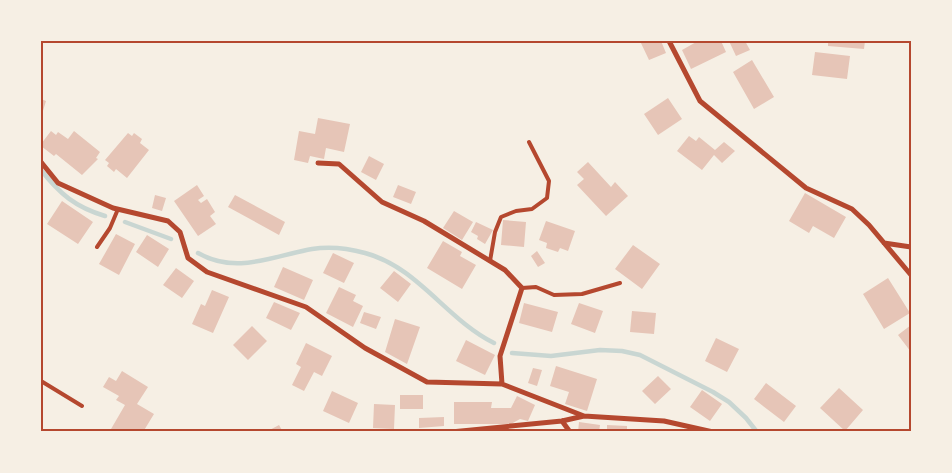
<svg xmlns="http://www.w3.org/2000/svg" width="952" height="473" font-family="'Archivo Narrow',sans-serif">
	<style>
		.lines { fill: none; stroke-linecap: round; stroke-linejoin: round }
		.stream { stroke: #c9d6d2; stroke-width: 4.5 }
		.building { fill: #e6c5b7 }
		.service { stroke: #b5482f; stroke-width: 4 }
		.minor { stroke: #b5482f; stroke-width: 5 }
		.neatline { fill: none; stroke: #b5482f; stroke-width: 2 }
	</style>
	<rect width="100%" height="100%" fill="#f6efe4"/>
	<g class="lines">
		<path class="stream" d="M41,170C60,194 75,207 105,216
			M125,222L171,239
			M198,253C237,275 272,256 312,249C330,246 347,248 365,253C418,267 446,319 494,343
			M512,353L551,356L600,350L622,351L640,355L713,392L729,402L746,418L757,432"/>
	</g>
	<path class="building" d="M640,41H661L666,53L649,60Z
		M698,41H721L726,52L691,69L682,50Z
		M729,41H745L750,50L736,56Z
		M828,41H865L864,49L828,46Z
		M815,52L850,56L847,79L812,75Z
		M752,60L774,97L754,109L733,72Z
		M668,98L682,119L658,135L644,114Z
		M41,99L46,101L42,114L41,113Z
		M318,118L350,124L344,152L326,148L324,159L310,156L308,163L294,160L299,131L315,134Z
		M51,131L56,135L58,132L68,139L74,131L100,152L96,158L98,159L82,175L56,154L54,156L41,146V144Z
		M128,133L132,136L134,133L142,139L140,143L149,150L127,178L116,169L114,172L107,166L109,163L105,160Z
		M689,136L696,141L699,137L715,150L724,142L735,151L722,163L714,155L702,170L677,151Z
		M369,156L384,164L376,180L361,172Z
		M588,162L611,187L615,182L628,196L606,216L577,185L584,179L577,172Z
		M197,185L204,196L198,200L201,203L207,199L215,212L210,216L216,224L198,236L174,201Z
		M398,185L416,192L411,204L393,197Z
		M805,193L846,217L834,238L813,226L809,233L789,221Z
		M155,195L166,198L162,211L152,208Z
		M235,195L285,222L279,235L228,207Z
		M62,201L93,222L78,244L47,224Z
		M454,211L473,222L462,240L443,228Z
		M503,220L526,222L524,247L501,245Z
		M546,221L575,231L568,251L560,248L558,252L546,248L547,243L539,240Z
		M476,222L493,230L485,244L477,239L478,236L471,232Z
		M116,234L135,244L119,275L99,264Z
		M147,235L169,249L158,267L136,252Z
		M443,241L462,252L460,256L476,265L462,289L427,268Z
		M633,245L660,264L642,289L615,269Z
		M537,251L545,263L538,267L531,256Z
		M333,253L354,263L344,283L323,273Z
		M283,267L313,280L304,300L274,287Z
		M176,268L194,281L182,298L163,285Z
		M394,271L411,284L398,302L380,288Z
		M888,278L910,313L884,329L863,294Z
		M339,287L356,295L353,301L363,306L353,327L326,313Z
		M212,290L229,297L213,333L192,324L201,304L205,306Z
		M274,302L300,313L291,330L266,318Z
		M524,303L558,312L552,332L519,323Z
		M579,303L603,311L595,333L571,324Z
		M632,311L656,313L654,334L630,332Z
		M364,312L381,317L376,329L360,323Z
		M395,319L420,327L407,364L385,352Z
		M911,325V352L898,335Z
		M252,326L267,341L248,360L233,345Z
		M716,338L739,349L727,372L705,361Z
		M466,340L495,355L485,375L456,361Z
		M306,343L332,356L322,376L314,372L304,391L292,385L301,367L296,364Z
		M556,366L597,379L587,411L565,404L569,392L550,386Z
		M533,368L542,370L537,386L528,383Z
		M122,371L148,387L137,404L154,414L143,432H116L111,429L125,405L116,400L119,396L103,387L109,377L116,381Z
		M658,376L671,389L655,404L642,391Z
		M766,383L796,406L784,422L754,399Z
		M839,388L863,410L845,431L820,408Z
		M702,390L722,404L710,421L690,407Z
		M332,391L358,403L349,423L323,411Z
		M400,395H423V409H400Z
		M517,396L535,405L528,421L520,419L511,424H454V402H492L491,408H511Z
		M374,404L395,405L394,429L373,428Z
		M444,417V426L419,428V418Z
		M579,422L600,425L599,432H578Z
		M279,425L283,432H266Z
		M607,425L627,426V432H607Z"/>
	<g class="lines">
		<path class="service" d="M97,247L110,228L118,209
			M490,261L495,232L501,217L516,211L532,209L547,198L549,181L529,142
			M522,288L536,287L554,295L582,294L620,283
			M41,381L82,406"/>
		<path class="minor" d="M669,41L700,101L806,188L852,209L869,225L911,275
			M41,162L58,183L113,208L168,221L180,232L188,258L207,272L306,307L365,348L427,382L502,384L584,416L664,421L713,432
			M318,163L339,164L382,202L424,221L505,270L522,288L500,356L502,384
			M884,243L911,247
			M562,421L570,432
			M451,432L562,421L584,416"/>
	</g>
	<rect width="952" height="473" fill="none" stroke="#f6efe4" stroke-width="85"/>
	<rect x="42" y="42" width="868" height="388" class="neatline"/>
</svg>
